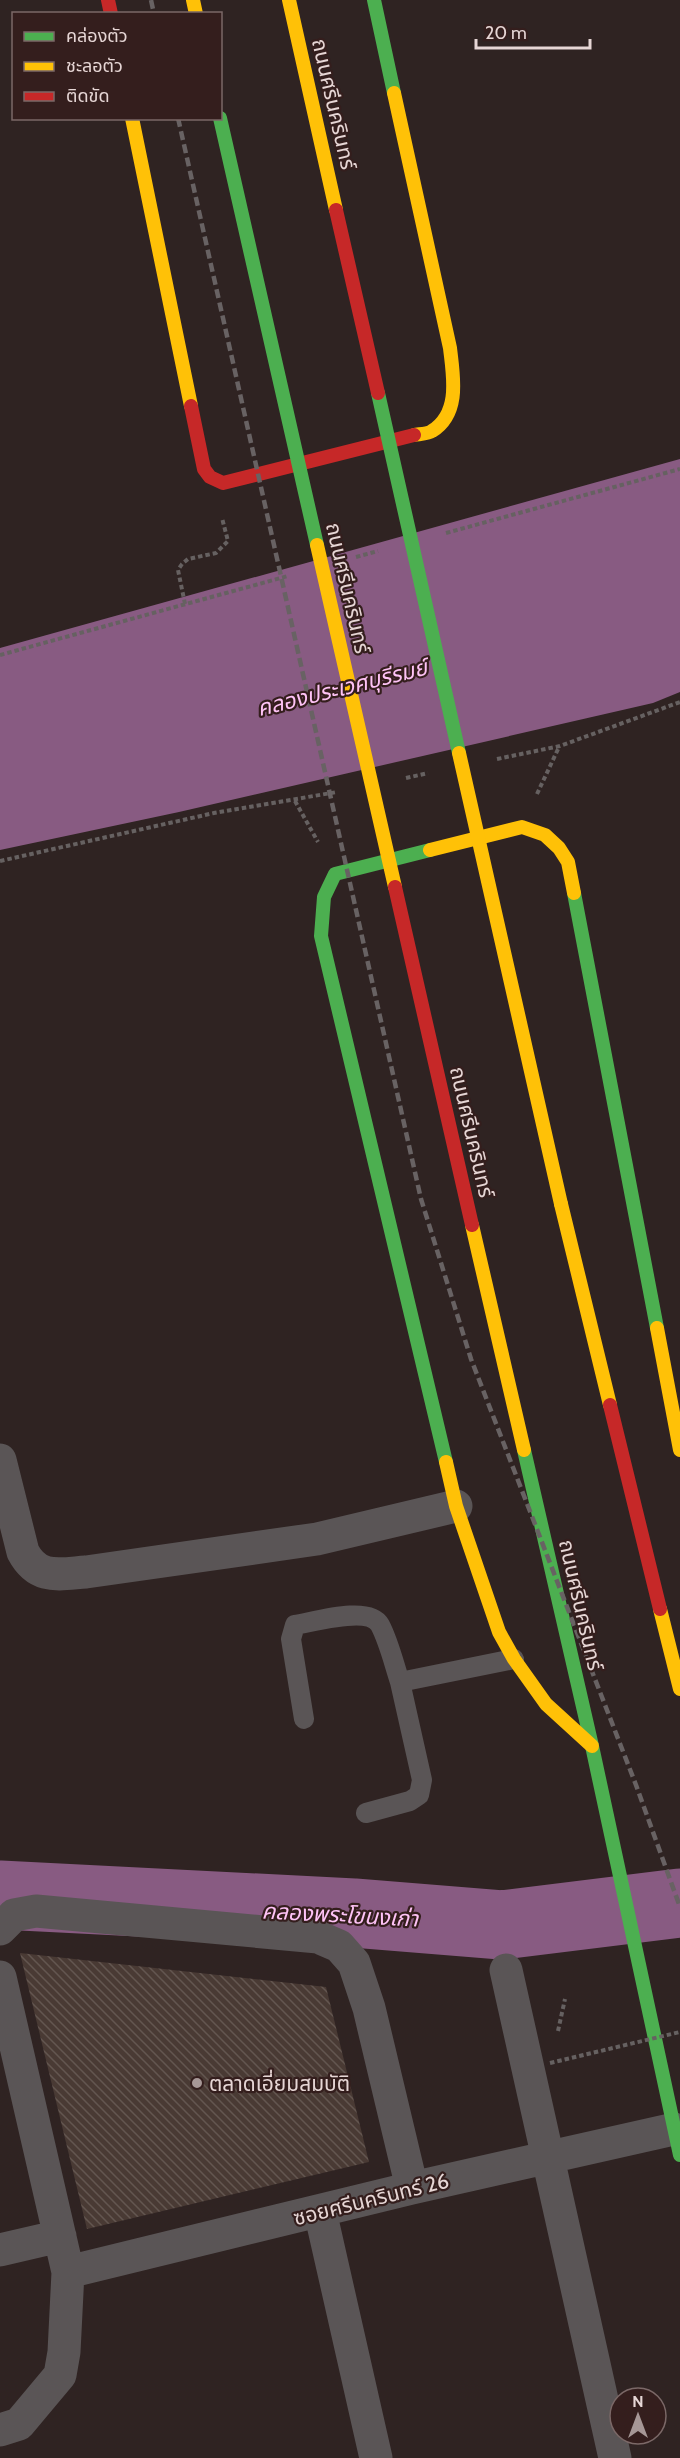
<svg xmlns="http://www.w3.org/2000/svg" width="680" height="2458" font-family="Cabin,'Noto Sans Thai',sans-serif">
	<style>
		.water { fill: #885b82 }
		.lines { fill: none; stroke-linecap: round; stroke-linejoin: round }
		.river { stroke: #885b82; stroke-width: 69 }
		.building { fill: url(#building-back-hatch) }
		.path { stroke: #666161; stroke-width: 4; stroke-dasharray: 4.5 3; stroke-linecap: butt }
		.lane { stroke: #5a5556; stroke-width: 20 }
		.street { stroke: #5a5556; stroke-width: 33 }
		.fast { stroke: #4caf50; stroke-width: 14 }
		.slow { stroke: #ffc107; stroke-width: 14 }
		.jam { stroke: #c62828; stroke-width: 14 }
		.rail { stroke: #686263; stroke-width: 4.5; stroke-dasharray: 9 4.5; stroke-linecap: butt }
		.path-bridge { stroke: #666161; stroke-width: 4; stroke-dasharray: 4.5 3; stroke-linecap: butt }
		.fast-bridge { stroke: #4caf50; stroke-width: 14 }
		.slow-bridge { stroke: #ffc107; stroke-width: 14 }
		.jam-bridge { stroke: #c62828; stroke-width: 14 }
		.poi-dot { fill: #a69796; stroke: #341e1d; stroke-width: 2 }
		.labels { text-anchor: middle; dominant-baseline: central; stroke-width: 4.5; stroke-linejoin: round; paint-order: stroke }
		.street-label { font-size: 21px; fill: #e6d6d5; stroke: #341e1d }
		.poi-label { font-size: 21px; fill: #e6d6d5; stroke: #341e1d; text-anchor: start }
		.water-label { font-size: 22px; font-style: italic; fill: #fec3f6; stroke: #341e1d }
	</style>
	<defs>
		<pattern id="building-back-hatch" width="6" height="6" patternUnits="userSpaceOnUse" patternTransform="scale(1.5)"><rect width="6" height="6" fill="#493a34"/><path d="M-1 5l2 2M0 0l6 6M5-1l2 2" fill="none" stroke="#635650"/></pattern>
	</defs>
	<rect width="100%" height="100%" fill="#2f2322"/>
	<path class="water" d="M680,459V692L653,703L179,812L0,850V648Z"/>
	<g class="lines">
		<path class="river" d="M0,1895L354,1913L502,1925L680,1903"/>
	</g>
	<path class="building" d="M20,1953L326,1987L369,2162L87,2229Z"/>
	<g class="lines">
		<path class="path" d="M446,533L680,469
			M356,557L378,551
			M185,604L178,570L182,564L188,559L216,553L228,541L222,518
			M0,655L288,576
			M497,759L560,746L680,702
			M406,778L428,773
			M537,794L559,747
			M295,801L318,842
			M0,861L214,813L337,792
			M558,2031L565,1999"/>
		<path class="lane" d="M304,1719L291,1639L295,1625C314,1622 369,1605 380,1625C389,1642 394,1664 400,1682L514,1659
			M366,1813L410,1801L419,1795L422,1780L400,1682"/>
		<path class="street" d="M0,1460L23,1552C38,1580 58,1574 86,1572L317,1539L456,1506
			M0,1929L14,1915L36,1911L318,1937L339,1946L354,1963L369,2008L412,2188
			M506,1970L615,2458
			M0,1977L68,2272L64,2352L60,2375L19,2424L0,2430
			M320,2211L376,2458
			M0,2250L60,2236
			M68,2272L412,2188L674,2129"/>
		<path class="fast" d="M374,0L394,93
			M430,850L335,874L324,897L321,936L446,1462
			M574,893L657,1328
			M524,1450L592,1746L680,2155"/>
		<path class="slow" d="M193,0L196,14
			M394,93L450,348C453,375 461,413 432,431C428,434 419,434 414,435
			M132,118L191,406
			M430,850L522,827L545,835L559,848L568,862L574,893
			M561,1204L610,1405
			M472,1225L524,1450
			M657,1328L680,1450
			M446,1462L456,1506L499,1632L514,1659L546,1704L592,1746
			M660,1609L680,1689"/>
		<path class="jam" d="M108,0L111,14
			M191,406L204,469L210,477L223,483L414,435
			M610,1405L660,1609"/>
		<path class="rail" d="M151,0L154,14
			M178,118L421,1199L471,1359L636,1785L680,1907"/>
		<path class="path-bridge" d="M550,2063L680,2032"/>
		<path class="fast-bridge" d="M220,118L317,545
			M378,393L459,753"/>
		<path class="slow-bridge" d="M289,0L336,210
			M317,545L395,887
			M459,753L561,1204"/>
		<path class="jam-bridge" d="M336,210L378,393
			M395,887L472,1225"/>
	</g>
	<circle class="poi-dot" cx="197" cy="2083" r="6"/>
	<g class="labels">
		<g class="street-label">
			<text transform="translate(334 104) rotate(77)">ถนนศรีนครินทร์</text>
			<text transform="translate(348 588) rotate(77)">ถนนศรีนครินทร์</text>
			<text transform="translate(472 1132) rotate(77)">ถนนศรีนครินทร์</text>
			<text transform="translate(581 1605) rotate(77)">ถนนศรีนครินทร์</text>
			<text transform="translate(371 2199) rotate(-14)">ซอยศรีนครินทร์ 26</text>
		</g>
		<g class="poi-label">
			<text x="209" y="2083">ตลาดเอี่ยมสมบัติ</text>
		</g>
		<g class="water-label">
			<text transform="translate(342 688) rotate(-14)">คลองประเวศบุรีรมย์</text>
			<text transform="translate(340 1915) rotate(3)">คลองพระโขนงเก่า</text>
		</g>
	</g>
	<rect x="12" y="12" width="210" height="108" fill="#341e1d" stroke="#7b6867" stroke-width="1.5"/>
	<rect x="24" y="32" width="30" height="9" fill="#4caf50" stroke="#7b6867" stroke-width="1.5"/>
	<text x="66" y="42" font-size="18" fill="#e6d6d5">คล่องตัว</text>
	<rect x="24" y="62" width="30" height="9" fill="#ffc107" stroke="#7b6867" stroke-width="1.5"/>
	<text x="66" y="72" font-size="18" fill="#e6d6d5">ชะลอตัว</text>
	<rect x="24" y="92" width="30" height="9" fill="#c62828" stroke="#7b6867" stroke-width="1.5"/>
	<text x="66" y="102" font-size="18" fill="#e6d6d5">ติดขัด</text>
	<g transform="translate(638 2416)"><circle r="28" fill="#341e1d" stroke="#7b6867" stroke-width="1.5"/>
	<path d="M0-4.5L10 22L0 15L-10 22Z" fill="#a69796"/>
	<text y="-9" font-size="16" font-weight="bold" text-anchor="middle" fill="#e6d6d5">N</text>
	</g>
	<path d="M476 39v9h114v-9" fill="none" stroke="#e6d6d5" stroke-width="3"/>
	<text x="485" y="39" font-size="18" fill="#e6d6d5" stroke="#341e1d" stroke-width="4.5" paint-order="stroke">20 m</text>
</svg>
